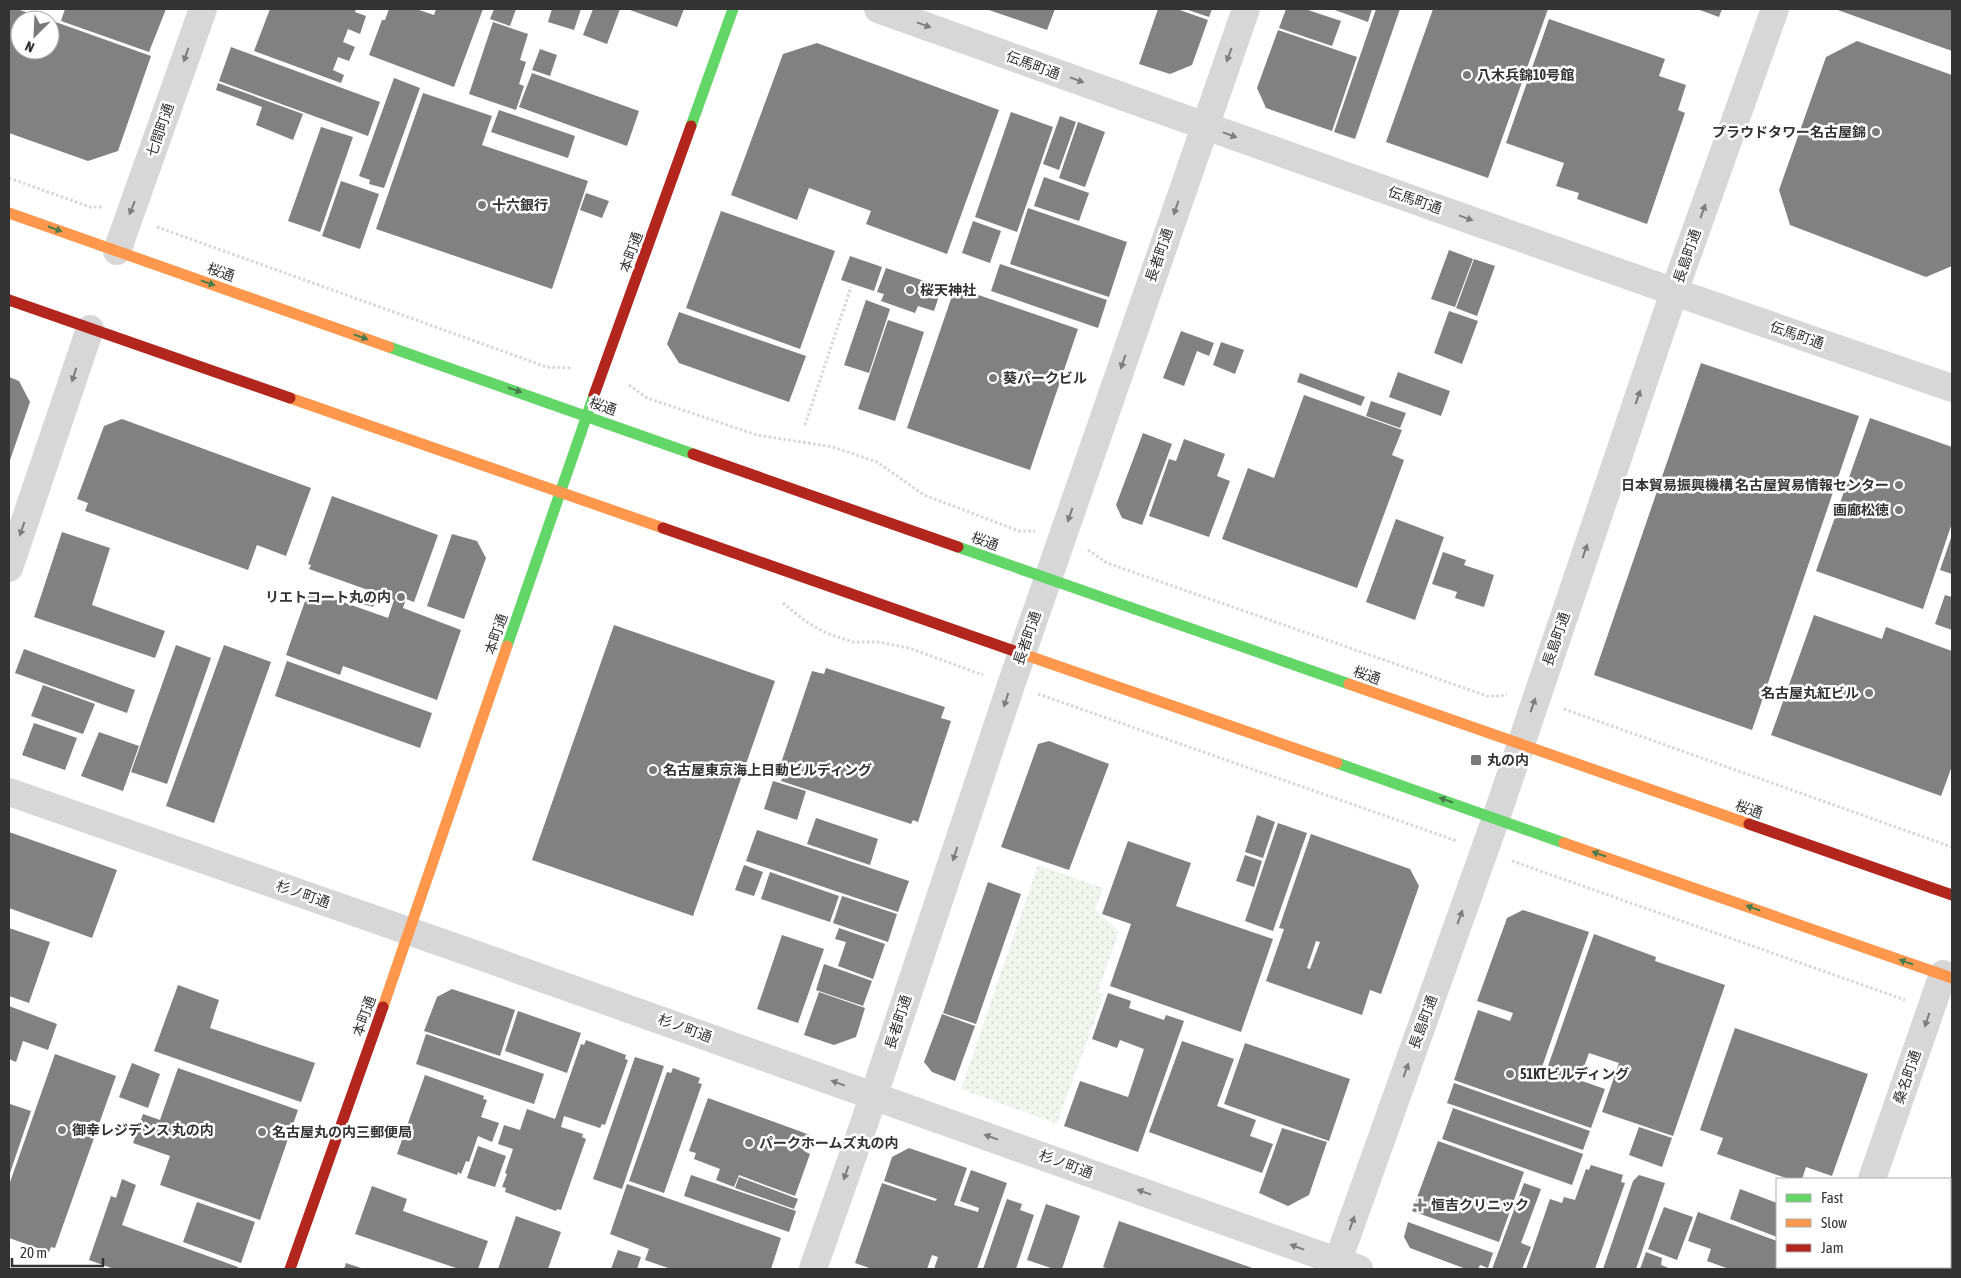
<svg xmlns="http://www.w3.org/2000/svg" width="1961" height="1278" font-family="'Asap Condensed','Noto Sans JP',sans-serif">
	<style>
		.grass { fill: url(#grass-dots) }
		.building { fill: #818181; fill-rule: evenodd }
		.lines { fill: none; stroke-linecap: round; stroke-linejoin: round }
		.path { stroke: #d6d6d6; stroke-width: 3; stroke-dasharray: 2.5 2.5; stroke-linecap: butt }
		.street { stroke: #d7d7d7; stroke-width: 28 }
		.fast { stroke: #63d668; stroke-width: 11 }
		.slow { stroke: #ff974d; stroke-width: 11 }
		.jam { stroke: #b3261e; stroke-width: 11 }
		.oneway { fill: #7d7d7d }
		.oneway2 { fill: #497c4b }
		.poi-dot { fill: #7a7a7a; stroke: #fff; stroke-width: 2 }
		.labels { text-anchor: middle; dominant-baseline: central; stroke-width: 5; stroke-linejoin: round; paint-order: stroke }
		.street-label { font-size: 14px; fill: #333; stroke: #fff }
		.poi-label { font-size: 14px; font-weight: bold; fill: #333; stroke: #fff; text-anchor: start }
	</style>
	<defs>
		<pattern id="grass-dots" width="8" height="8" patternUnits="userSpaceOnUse" patternTransform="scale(1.25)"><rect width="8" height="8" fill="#f1f5ed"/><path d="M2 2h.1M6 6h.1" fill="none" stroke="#cfd2cc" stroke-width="1.8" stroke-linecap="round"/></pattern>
	</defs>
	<rect width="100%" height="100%" fill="#fff"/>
	<path class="grass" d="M1038,865L1103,888L1095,910L1119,931L1098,992L1104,994L1057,1124L961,1089Z"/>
	<path class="building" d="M9,9H17L48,20H20V50H50V20L151,56L118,151L88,161L9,133Z
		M65,9H166L149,52L61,21Z
		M270,9H356L355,12L366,16L360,34L348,29L343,42L355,47L349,61L338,57L333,70L344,75L341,83L254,51Z
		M389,9H416L434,15L436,9H483L454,87L369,55L382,20H385Z
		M494,9H516L510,26L490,19Z
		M552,9H581L574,30L548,22Z
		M593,9H620L607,44L583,35Z
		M630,9H684L677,27L630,10Z
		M986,9H1055L1047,30Z
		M1158,9H1177L1208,20L1192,65L1170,74L1139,64Z
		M1185,9H1212L1209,17Z
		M1286,9H1305L1341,21L1332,46L1279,28Z
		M1332,9H1372L1368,22Z
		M1376,9H1400L1355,139L1334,132Z
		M1433,9H1548L1488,178L1386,142Z
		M1697,9H1722L1719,17Z
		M1835,9H1952V51Z
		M1549,19L1665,59L1659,76L1686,85L1678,110L1685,113L1647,224L1577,199L1579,193L1556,186L1564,163L1506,143Z
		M493,22L528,34L520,60L526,62L519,84L524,86L516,110L469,94Z
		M1278,30L1357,57L1332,131L1266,108L1257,88Z
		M1857,41L1952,75V266L1926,277L1790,225L1779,190L1826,57Z
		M817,43L999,110L947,254L866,224L871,211L809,188L797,220L731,195L783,54Z
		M231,47L380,102L368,136L219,81Z
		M540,49L557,55L550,76L532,70Z
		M532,73L639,111L627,146L519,107Z
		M394,78L420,88L384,188L369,184L370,180L359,176Z
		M218,83L303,114L293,140L256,125L262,107L216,90Z
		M423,93L492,116L482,145L588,181L552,289L376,229Z
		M499,110L575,136L568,158L491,132Z
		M1011,112L1053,127L1017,232L975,217Z
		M1060,116L1076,122L1059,170L1043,164Z
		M1078,122L1105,132L1085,187L1059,178Z
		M321,127L353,137L320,232L288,221Z
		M1044,177L1089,193L1079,221L1034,206Z
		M341,181L379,194L360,249L322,236Z
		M586,193L609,201L602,218L580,210Z
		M1028,208L1127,242L1109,297L1010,264Z
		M721,211L835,251L800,349L686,308Z
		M973,221L1001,231L990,263L962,253Z
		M1449,250L1473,259L1455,307L1431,299Z
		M850,256L882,267L874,291L841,280Z
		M1474,259L1495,266L1477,316L1456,308Z
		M1000,264L1107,300L1098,328L991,291Z
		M886,268L942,287L934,311L918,306L915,313L881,301L884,294L877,292Z
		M955,287L1078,329L1030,470L907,428Z
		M866,300L890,309L869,373L844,365Z
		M1449,311L1478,321L1462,364L1434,353Z
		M679,312L806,356L789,402L679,363L667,344Z
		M888,320L924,332L895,421L858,409Z
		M1181,331L1214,343L1209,356L1197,351L1184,386L1163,378Z
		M1221,342L1244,350L1235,374L1213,365Z
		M1701,363L1859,416L1752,730L1594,675Z
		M1398,372L1450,391L1441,416L1389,397Z
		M1300,373L1365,397L1361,406L1297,382Z
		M9,377L19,381L30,402L9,463Z
		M1304,395L1402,430L1392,455L1404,460L1357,588L1222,539L1248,468L1274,478Z
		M1371,401L1406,413L1400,428L1366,416Z
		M1870,418L1952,447V523L1923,609L1816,571Z
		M122,419L311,488L286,556L257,545L248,570L85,511L88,503L77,499L104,426Z
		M1143,433L1172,444L1142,525L1122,518L1116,505Z
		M1184,439L1225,454L1217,476L1230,481L1209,537L1149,516L1169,459L1176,461Z
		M332,496L438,535L414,602L406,599L403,608L461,630L437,700L343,666L340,675L286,655L309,590L388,618L394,600L378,594L373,607L363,604L368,590L309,569L311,565L308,564Z
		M1396,519L1444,537L1415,620L1366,602Z
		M62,532L110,548L92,605L165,631L155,658L34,617Z
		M452,534L477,541L486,558L464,619L427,606Z
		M1952,535V574L1940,570Z
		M1443,552L1466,560L1464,565L1494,575L1484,607L1455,598L1457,592L1432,584Z
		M1945,595L1952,597V630L1935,624Z
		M1814,615L1882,639L1886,627L1952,651V766L1941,796L1771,735Z
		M614,625L775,681L693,916L532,860Z
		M176,645L211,658L167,784L131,772Z
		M224,645L271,662L214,823L166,806Z
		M24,649L135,690L127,713L15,673Z
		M287,661L432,713L420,748L275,696Z
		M826,668L945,707L941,718L951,721L918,822L913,820L911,824L781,781L784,774L778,772L812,671L824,674Z
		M43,685L95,704L83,734L31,716Z
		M34,723L77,738L65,770L22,755Z
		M99,732L139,746L123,791L81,776Z
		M1049,741L1109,764L1069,870L1001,847L1038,744Z
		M773,781L806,791L797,820L764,809Z
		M1257,815L1275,822L1263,858L1245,852Z
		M816,818L878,839L870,865L807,844Z
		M1278,823L1307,833L1273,931L1245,921Z
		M757,830L909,881L898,912L746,861Z
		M9,832L117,870L92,938L9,908Z
		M1311,834L1410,869L1419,886L1381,994L1370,990L1362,1015L1266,981L1284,929L1279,928ZM1316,941L1320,942L1310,969L1307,968Z
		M1128,841L1191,863L1176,906L1273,939L1241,1032L1110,986L1131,924L1102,914Z
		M1245,855L1262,861L1254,887L1236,881Z
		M744,865L763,872L754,896L735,890Z
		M770,872L839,896L830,922L761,899Z
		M988,882L1021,894L976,1024L943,1013Z
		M842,896L897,914L888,942L833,923Z
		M1523,910L1589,932L1542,1067L1547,1069L1594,934L1656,957L1655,961L1725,985L1673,1136L1602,1112L1619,1063L1589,1053L1579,1080L1605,1089L1591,1128L1454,1080L1478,1010L1510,1021L1513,1013L1477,1001L1507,918Z
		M9,928L50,942L29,1003L9,996Z
		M839,928L885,944L873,979L838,966L846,942L835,939Z
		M782,935L824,949L798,1023L757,1009Z
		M824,964L872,981L863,1006L816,990Z
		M178,985L219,1000L210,1028L315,1063L301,1102L154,1051Z
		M452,989L515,1010L500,1056L424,1031L437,997Z
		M819,992L865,1008L856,1037L834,1045L804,1035Z
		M1108,993L1131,1001L1129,1008L1164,1020L1166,1015L1184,1021L1138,1152L1064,1126L1080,1081L1128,1097L1144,1049L1120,1040L1117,1048L1092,1039Z
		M9,1006L57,1024L48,1050L23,1041L16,1062L9,1059Z
		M518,1011L581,1033L567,1073L505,1051Z
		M942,1014L975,1026L955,1081L932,1072L924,1062Z
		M1735,1028L1868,1074L1832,1176L1806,1167L1802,1179H1789L1717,1154L1723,1138L1700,1130Z
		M426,1034L544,1074L534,1104L416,1064Z
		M586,1040L626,1055L625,1059L628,1060L605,1125L602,1124L600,1128L564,1116L561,1127L583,1134L582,1137L586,1139L561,1210L557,1209L556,1211L505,1192L506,1188L502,1187L507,1174L505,1173L513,1149L498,1144L504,1125L520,1130L527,1109L555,1119L581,1044L584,1045Z
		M1182,1041L1234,1059L1217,1106L1256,1120L1250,1136L1273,1144L1262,1173L1149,1132Z
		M1245,1043L1350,1079L1329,1141L1224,1104Z
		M55,1054L116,1076L55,1248L51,1247L49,1252L9,1238V1185Z
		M635,1057L664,1066L622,1189L593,1179Z
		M132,1063L160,1074L148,1108L119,1097Z
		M178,1068L298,1110L260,1220L160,1185L170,1156L133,1143L143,1114L160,1120Z
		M673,1068L700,1078L698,1083L702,1084L664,1193L629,1181L667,1072L671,1073Z
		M425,1075L484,1096L483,1099L487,1100L481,1117L499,1123L492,1142L478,1136L469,1162L466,1161L461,1174L458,1172L457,1175L397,1154Z
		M1454,1083L1590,1131L1583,1150L1447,1103Z
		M708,1098L810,1135L804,1151L810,1154L795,1196L739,1175L734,1187L716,1180L720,1169L694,1159L696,1153L689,1151Z
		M10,1104L31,1111L9,1176V1108Z
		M1453,1108L1583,1154L1572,1185L1442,1139Z
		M1639,1127L1672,1138L1662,1167L1629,1155Z
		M1282,1128L1327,1142L1309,1195L1288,1206L1259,1193Z
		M1438,1141L1524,1172L1499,1242L1412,1211Z
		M478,1146L506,1156L495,1187L467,1178Z
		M909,1148L967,1168L954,1205L978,1212L979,1208L960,1201L971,1170L1007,1183L977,1269H934L938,1257L932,1255L927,1269H872L855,1263L882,1183L935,1201L937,1199L884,1181L892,1157Z
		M1591,1165L1623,1175L1621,1182L1625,1183L1595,1269H1526L1550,1199L1562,1203L1564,1197L1575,1200L1586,1169L1589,1170Z
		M691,1175L796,1211L789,1232L684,1196Z
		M1639,1175L1665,1183L1636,1269H1603L1633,1181Z
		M739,1177L798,1199L794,1209L735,1188Z
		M122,1179L136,1185L122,1225L238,1267L237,1269H114L89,1260L111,1196L116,1198Z
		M1524,1183L1541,1189L1521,1243L1531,1247L1522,1269H1492Z
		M627,1184L781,1238L771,1269H671L645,1260L649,1249L610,1234Z
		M372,1186L407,1199L403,1211L488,1241L478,1269H459L355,1234Z
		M1740,1189L1777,1203V1237L1730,1219Z
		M1007,1199L1022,1204L1020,1210L1034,1215L1016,1269H983Z
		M197,1202L255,1222L241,1263L183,1242Z
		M1046,1204L1080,1216L1062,1269H1054L1027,1260Z
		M1664,1207L1693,1217L1677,1260L1648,1249Z
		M1698,1212L1777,1241V1267H1780L1779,1269H1729L1707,1261L1711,1249L1688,1241Z
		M516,1216L561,1232L548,1269H498Z
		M1119,1221L1255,1269H1109L1103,1267Z
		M1408,1222L1493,1253L1488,1268L1480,1265L1478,1269H1466L1410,1248L1404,1237Z
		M1950,1226L1952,1227V1258L1950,1257Z
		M618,1250L641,1257L637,1269H611Z
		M1646,1252L1662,1258L1661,1265L1671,1269H1640Z
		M1950,1259H1952V1269H1879L1880,1267H1950Z
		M346,1263L364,1269H344Z"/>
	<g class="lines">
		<path class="path" d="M9,178L90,207H102
			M157,227L533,362L546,367L573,368
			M629,385L647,398L757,435L833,447L877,462L924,495L1019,531H1035
			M805,425L851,287
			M1088,550L1107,563L1487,696H1501L1507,694
			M783,603L805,621L826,633L853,642H878L909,648L983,675
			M1038,694L1457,841
			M1564,709L1952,847
			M1512,861L1905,1000"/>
		<path class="street" d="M878,9C1236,137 1593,265 1952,388
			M117,251L203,9
			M9,568L90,329
			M9,792L463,950L1359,1269
			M1872,1179L1943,974
			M813,1269L874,1095L1011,685L1246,9
			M1335,1269L1496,818L1674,292L1775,9
			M1841,1269L1842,1267"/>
		<path class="fast" d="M691,126L733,9
			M389,347L693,454
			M958,547L1349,684
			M507,646L594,395
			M1337,763L1564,843"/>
		<path class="slow" d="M9,213L389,347
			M290,398L663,528
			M1020,653L1337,763
			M1349,684L1749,824
			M1564,843L1952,978
			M383,1007L507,646"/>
		<path class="jam" d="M9,300L290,398
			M594,395L691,126
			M693,454L958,547
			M663,528L1020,653
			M1749,824L1952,895
			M290,1269L383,1007"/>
	</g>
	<defs><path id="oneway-solid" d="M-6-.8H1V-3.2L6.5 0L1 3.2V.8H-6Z" transform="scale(1.25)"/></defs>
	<g class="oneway">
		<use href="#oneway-solid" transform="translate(924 25) rotate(20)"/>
		<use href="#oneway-solid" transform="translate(186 55) rotate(109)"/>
		<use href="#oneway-solid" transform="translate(1229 55) rotate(110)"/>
		<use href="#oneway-solid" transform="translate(1077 80) rotate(20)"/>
		<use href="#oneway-solid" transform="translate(1230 135) rotate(20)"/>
		<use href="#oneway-solid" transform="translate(132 208) rotate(112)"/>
		<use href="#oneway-solid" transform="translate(1176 208) rotate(109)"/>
		<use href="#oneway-solid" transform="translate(1703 211) rotate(-70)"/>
		<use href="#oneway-solid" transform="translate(1466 218) rotate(20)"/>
		<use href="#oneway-solid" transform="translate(1123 362) rotate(109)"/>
		<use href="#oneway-solid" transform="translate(74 375) rotate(108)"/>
		<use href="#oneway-solid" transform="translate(1638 397) rotate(-71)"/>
		<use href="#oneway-solid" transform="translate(1070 515) rotate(109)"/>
		<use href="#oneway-solid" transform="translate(22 529) rotate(109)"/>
		<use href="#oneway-solid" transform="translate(1585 551) rotate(-71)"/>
		<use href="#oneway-solid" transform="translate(1006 700) rotate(108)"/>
		<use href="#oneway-solid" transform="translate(1533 705) rotate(-71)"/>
		<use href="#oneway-solid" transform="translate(955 854) rotate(108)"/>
		<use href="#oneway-solid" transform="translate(1460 917) rotate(-70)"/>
		<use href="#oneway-solid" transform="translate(1927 1020) rotate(109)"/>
		<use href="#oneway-solid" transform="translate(1406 1070) rotate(-70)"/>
		<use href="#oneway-solid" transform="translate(838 1083) rotate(-160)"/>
		<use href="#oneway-solid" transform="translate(991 1137) rotate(-160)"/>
		<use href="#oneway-solid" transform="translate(846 1173) rotate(109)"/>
		<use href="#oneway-solid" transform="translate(1144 1192) rotate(-160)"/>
		<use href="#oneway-solid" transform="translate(1352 1223) rotate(-70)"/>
		<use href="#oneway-solid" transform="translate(1297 1247) rotate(-160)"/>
	</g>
	<g class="oneway2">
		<use href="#oneway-solid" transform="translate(55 229) rotate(19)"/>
		<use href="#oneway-solid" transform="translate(208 283) rotate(19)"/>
		<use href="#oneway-solid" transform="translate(361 337) rotate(19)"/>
		<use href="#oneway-solid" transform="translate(515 390) rotate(19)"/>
		<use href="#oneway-solid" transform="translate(1446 800) rotate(-161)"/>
		<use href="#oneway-solid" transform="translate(1599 854) rotate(-161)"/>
		<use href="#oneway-solid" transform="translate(1753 908) rotate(-161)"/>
		<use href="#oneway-solid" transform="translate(1906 962) rotate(-161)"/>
	</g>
	<g class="poi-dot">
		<circle cx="1467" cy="75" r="5"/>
		<circle cx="1876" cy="132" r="5"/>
		<circle cx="482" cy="205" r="5"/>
		<circle cx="910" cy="290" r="5"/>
		<circle cx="993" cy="378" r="5"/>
		<circle cx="1899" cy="485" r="5"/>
		<circle cx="1899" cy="510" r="5"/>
		<circle cx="401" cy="597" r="5"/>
		<circle cx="1869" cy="693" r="5"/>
		<rect x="1470" y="754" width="12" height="12" rx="2.5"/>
		<circle cx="653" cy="770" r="5"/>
		<circle cx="1510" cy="1074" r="5"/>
		<circle cx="62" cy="1130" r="5"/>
		<circle cx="262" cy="1132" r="5"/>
		<circle cx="749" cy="1143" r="5"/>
		<path d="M1417.5 1197.5h5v5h5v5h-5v5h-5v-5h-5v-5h5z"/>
	</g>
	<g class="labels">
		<g class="street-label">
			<text transform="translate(1033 65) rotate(20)">伝馬町通</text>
			<text transform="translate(160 130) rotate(-71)">七間町通</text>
			<text transform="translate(1415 200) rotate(19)">伝馬町通</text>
			<text transform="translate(631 252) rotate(-70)">本町通</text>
			<text transform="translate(1159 255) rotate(-71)">長者町通</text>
			<text transform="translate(1687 256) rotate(-71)">長島町通</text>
			<text transform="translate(221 272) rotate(19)">桜通</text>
			<text transform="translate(1797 335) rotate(19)">伝馬町通</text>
			<text transform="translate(603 406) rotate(19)">桜通</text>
			<text transform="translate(985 541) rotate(20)">桜通</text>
			<text transform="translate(496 634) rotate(-71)">本町通</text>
			<text transform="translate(1027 638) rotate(-71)">長者町通</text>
			<text transform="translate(1556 639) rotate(-71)">長島町通</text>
			<text transform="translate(1367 675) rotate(19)">桜通</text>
			<text transform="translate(1749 809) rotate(19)">桜通</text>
			<text transform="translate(303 894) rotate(19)">杉ノ町通</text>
			<text transform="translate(364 1016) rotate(-70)">本町通</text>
			<text transform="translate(898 1022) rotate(-72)">長者町通</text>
			<text transform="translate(1423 1022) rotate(-70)">長島町通</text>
			<text transform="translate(685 1028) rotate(20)">杉ノ町通</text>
			<text transform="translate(1907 1077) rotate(-71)">桑名町通</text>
			<text transform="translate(1066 1164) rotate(20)">杉ノ町通</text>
		</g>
		<g class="poi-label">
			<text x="1477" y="75">八木兵錦10号館</text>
			<text x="1866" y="132" text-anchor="end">プラウドタワー名古屋錦</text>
			<text x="492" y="205">十六銀行</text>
			<text x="920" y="290">桜天神社</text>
			<text x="1003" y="378">葵パークビル</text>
			<text x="1889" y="485" text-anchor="end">日本貿易振興機構 名古屋貿易情報センター</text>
			<text x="1889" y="510" text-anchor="end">画廊松徳</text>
			<text x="391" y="597" text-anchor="end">リエトコート丸の内</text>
			<text x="1859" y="693" text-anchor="end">名古屋丸紅ビル</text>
			<text x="1487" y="760">丸の内</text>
			<text x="663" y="770">名古屋東京海上日動ビルディング</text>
			<text x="1520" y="1074">51KTビルディング</text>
			<text x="72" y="1130">御幸レジデンス 丸の内</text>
			<text x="272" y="1132">名古屋丸の内三郵便局</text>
			<text x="759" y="1143">パークホームズ丸の内</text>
			<text x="1431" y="1205">恒吉クリニック</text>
		</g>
	</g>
	<rect width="1961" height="1278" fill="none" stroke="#333333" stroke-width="20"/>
	<rect x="1776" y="1178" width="175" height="90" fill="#ffffff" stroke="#adadad"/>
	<rect x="1786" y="1194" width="25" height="8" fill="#63d668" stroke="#adadad"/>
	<text x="1821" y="1203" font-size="15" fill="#333333">Fast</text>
	<rect x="1786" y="1219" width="25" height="8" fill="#ff974d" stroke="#adadad"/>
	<text x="1821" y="1228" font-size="15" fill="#333333">Slow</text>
	<rect x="1786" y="1244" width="25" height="8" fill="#b3261e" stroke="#adadad"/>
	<text x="1821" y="1253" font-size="15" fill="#333333">Jam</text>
	<g transform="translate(35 35) rotate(204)"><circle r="24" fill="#ffffff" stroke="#adadad"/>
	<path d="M0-4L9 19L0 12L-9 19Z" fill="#7a7a7a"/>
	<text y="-8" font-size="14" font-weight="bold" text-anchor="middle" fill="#333333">N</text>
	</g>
	<path d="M12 1258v8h91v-8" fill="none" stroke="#333333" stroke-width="2.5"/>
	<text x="20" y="1258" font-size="15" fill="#333333" stroke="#ffffff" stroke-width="4" paint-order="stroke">20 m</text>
</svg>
